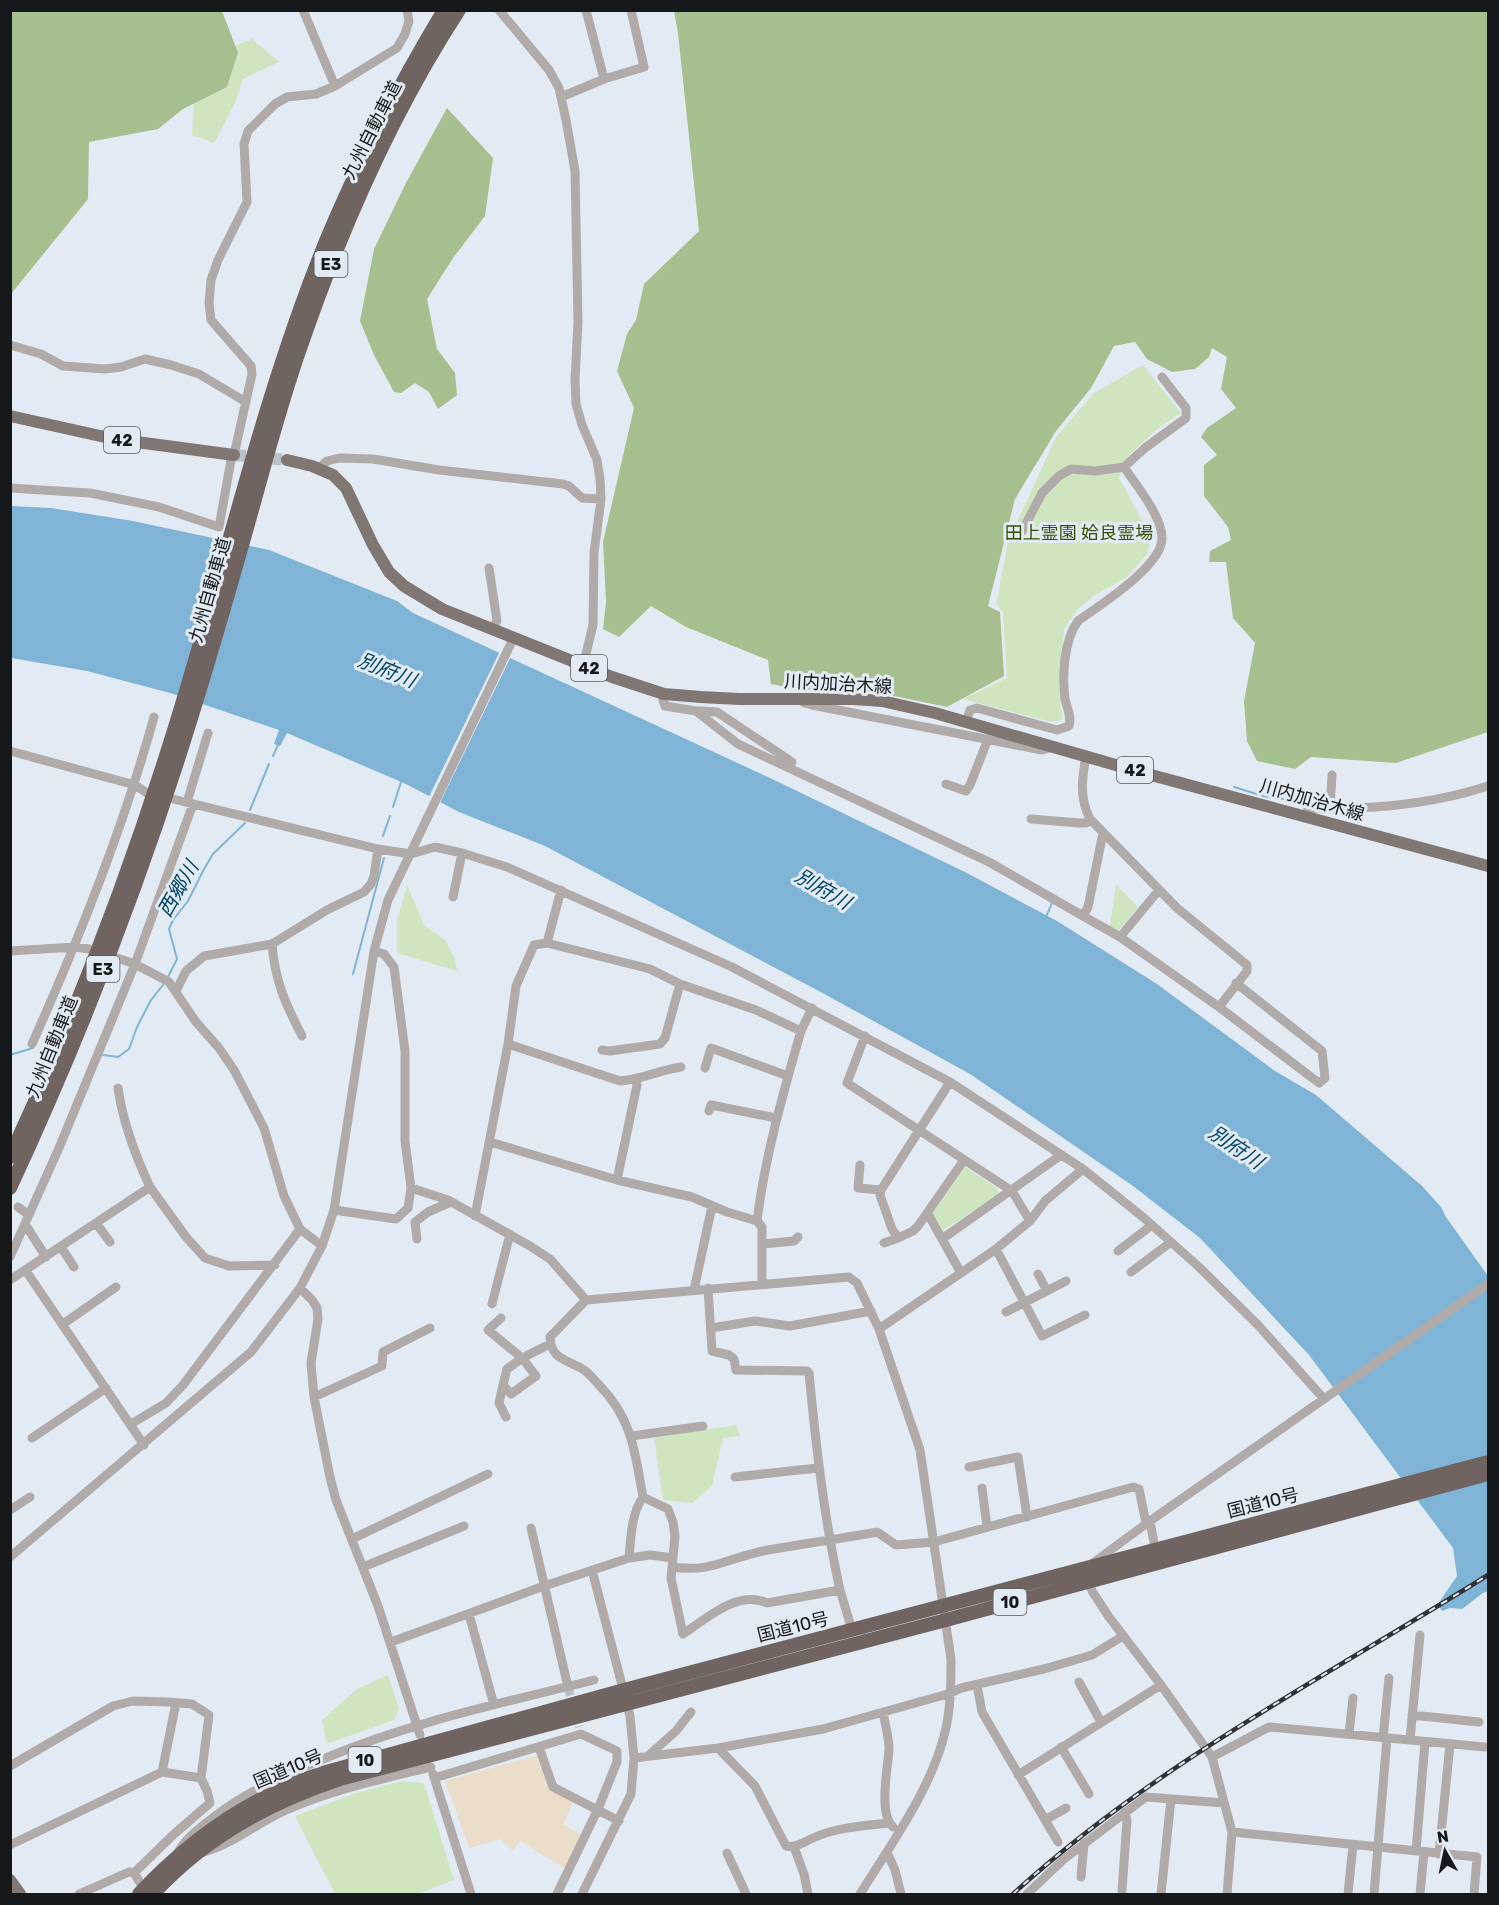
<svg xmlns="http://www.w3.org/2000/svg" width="1499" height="1905" font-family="Rubik,'Noto Sans JP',sans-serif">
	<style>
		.medical { fill: #eadeca }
		.green { fill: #cfe5bf }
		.forest { fill: #a5c08e }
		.water { fill: #80b4d7 }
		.pier { fill: #e2ebf3 }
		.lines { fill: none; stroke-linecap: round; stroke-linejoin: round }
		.stream { stroke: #80b4d7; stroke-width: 2 }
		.minor-tunnel { stroke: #b9c1c8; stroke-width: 9; stroke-dasharray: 9 4.5; stroke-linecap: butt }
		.major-tunnel { stroke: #b9c1c8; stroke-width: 12; stroke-dasharray: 12 6; stroke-linecap: butt }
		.minor { stroke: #b0aba9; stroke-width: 9 }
		.major { stroke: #807773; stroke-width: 12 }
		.highway { stroke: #6f6460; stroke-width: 14 }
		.rail-casing { stroke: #2f3337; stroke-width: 4.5 }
		.rail { stroke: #e2ebf3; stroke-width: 2; stroke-dasharray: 7; stroke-linecap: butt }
		.labels { text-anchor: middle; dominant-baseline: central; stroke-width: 6; stroke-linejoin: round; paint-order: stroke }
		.shield { fill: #e2ebf3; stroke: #53585c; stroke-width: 1.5 }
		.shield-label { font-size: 16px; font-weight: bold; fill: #16191c }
		.street-label { font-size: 18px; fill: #16191c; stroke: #e2ebf3 }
		.park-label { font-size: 18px; fill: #315106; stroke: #e2ebf3 }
		.water-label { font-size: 20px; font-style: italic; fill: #004465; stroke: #e2ebf3 }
	</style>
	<rect width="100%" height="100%" fill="#e2ebf3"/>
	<path class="medical" d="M538,1755L550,1788L574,1800L563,1824L581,1834L566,1869L520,1841L513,1851L501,1839L469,1848L445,1781Z"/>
	<path class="green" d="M252,39L279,62L243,79L235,103L214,143L192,135L195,83L205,59Z
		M1143,365L1181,413L1157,429L1128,456L1119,478L1150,535L1148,553L1127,577L1095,595L1076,611L1064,629L1059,686L1062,720L1051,722L963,699L1007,678L1003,612L996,605L1008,542L1056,437L1094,393Z
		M1116,884L1138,907L1117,932L1110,926Z
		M407,885L424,925L445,940L455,959L457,971L397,953V921Z
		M965,1167L997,1188L999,1195L943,1230L933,1213Z
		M736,1425L740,1436L723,1438L712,1486L692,1503L663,1500L654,1438Z
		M388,1675L399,1708L394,1720L327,1744L322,1720L357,1689Z
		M401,1781L424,1783L454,1880L417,1894H335L295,1816L356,1793Z"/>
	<path class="forest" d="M11,10L222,11L238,53L227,87L183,109L158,129L89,142L88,199L11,294Z
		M674,11H1488V732L1396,763L1311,757L1295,769L1257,761L1247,741L1244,701L1255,643L1233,618L1226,562H1209L1210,551L1231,540L1228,527L1204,496V465L1217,455L1201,437L1207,428L1236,408L1221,389L1227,357L1212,348L1209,357L1195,369L1172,372L1147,359L1135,342L1114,346L1091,388L1056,431L1015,499L988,606L1000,612L1004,676L947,707L870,691L796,689L771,684L768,660L686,627L651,606L619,637L603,629L606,602L603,542L634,408L617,371L627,334L636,320L644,284L699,231L678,33Z
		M447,108L493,158L485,216L453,258L427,299L437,349L455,373L457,395L438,409L429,392L415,383L401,393L394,392L374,355L360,321L374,249L406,183Z"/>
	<path class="water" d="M11,506L51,508L133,521L269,550L397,601L413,613L768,777L967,873L1057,921L1157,984L1275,1071L1316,1095L1422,1186L1441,1207L1446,1217L1488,1276V1591L1483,1593L1462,1609L1450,1608L1442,1611L1438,1604L1457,1576L1453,1548L1309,1355L1200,1238L1133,1186L970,1074L817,990L545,846L459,812L406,784L287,733L280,746L274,744L279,730L170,693L87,671L11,658Z"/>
	<path class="pier" d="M501,649L512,654L439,805L428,799Z"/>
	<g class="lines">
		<path class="stream" d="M273,756L278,745
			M1234,787L1263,796L1317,804
			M393,807L401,782
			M250,810L269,764
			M383,836L390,816
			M1046,917L1052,903
			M353,974L384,858
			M168,977L177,959L169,929L173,920L188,901L204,869L213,854L245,823
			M10,1055L33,1048
			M103,1055L118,1057L129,1049L137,1027L151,1000L163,985"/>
		<path class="minor-tunnel" d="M568,1687L579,1727"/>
		<path class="major-tunnel" d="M234,455L287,460"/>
		<path class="minor" d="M303,10L335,86
			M499,10L549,70L559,88L566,120L575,171L578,322L575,380L576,404L582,425L597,460L600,479L601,499L594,553L593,625L583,666
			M586,10L604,79
			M561,97L604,79L644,67L631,10
			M10,345L41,354L63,366L105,369L121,367L145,359L171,365L199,374L246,402
			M1124,467L1145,448L1186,418V408L1162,377
			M319,468L327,461L339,458L373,459L439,470L563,484L569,486L582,498L601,499
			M10,488L90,493L159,507L219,527L231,460L234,455L252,374L251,366L211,320L209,303L211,280L218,260L247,202L244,144L248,131L275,104L287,97L316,94L335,86L397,48L405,34L409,21L407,10
			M489,568L497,621L492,629
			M664,694L663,700L665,706L696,711L738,744L989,862L1083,916
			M802,700L804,703L812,705L1042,750L1054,747
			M699,711L717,712L792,762
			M966,722L970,710L977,708L1057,730L1069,726C1072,716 1067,709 1065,699C1062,675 1064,640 1078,621C1100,605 1164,565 1162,537C1161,515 1136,485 1124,467L1095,471L1071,469L1059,476L1042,493L1019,537
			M10,751L135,785L147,793
			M1086,756C1082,779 1079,797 1090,819L1177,908L1247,965V971L1219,1007L1319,1083L1325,1078L1322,1051L1236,983
			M946,784L966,791L970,785L988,739
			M173,799L378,849L411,854L435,847L462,853L507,867L732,967L950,1082L1083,1169L1144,1218L1199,1267L1258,1325L1324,1399
			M187,802L208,733
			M1330,809L1332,775
			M1304,817L1309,808C1370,810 1430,805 1488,786
			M1031,819L1079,823H1086L1090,819
			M1103,833L1088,907L1083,916L1120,937
			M1159,890L1120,937L1219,1007
			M453,897L462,853
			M547,943L561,890
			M272,944C275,981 285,1003 302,1036
			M10,951L75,947L89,949
			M117,958L135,964L169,982L196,1022L219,1048L234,1070L264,1128L284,1196L300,1229L322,1246
			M176,991L186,971L204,956L272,944L327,910L364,892L371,884L374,876L378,849
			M801,1031L812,1008
			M865,1036L847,1083L1012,1191L1030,1221
			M32,1044C80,937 123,829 154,717
			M508,1044L620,1081C641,1080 659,1070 681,1067
			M602,1050L610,1051L660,1044L665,1038L680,984
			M705,1068L711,1048L788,1076
			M950,1082L881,1190L880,1195L892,1229L898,1238L913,1231L918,1226L964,1160
			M118,1088C123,1123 135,1155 150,1187
			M709,1111L711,1105L776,1118
			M490,1142L617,1180L692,1197L727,1212L757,1221
			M860,1165L858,1188L881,1190
			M617,1180L637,1085L636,1080
			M411,1188L448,1200L530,1246L550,1259L586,1300
			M18,1207L29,1215
			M334,1210L396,1219L408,1208L411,1188L405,1141V1051L394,967L384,954L374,951
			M928,1214L961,1273
			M475,1216L508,1044L516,986L534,945L547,943L650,969L680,984L756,1010L801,1031C783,1094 765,1156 757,1221L762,1227V1283
			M96,1223L110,1242
			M25,1224L46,1257
			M417,1239L415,1222L428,1212L451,1202
			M942,1239L1061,1155
			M884,1243L898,1238
			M763,1244L794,1241L798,1237
			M61,1247L74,1267
			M996,1249L1042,1336L1085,1315
			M1118,1251L1152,1225
			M10,1257L59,1148L135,964L193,804
			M26,1271L144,1445
			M1131,1272L1171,1242
			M1038,1274L1047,1291
			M10,1280L150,1187L186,1237L205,1258L229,1266L275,1265
			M300,1288L312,1300L317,1308L318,1319L311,1363L314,1397L330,1477L336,1500L378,1606L420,1735
			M694,1290L712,1206
			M492,1304L510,1234
			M1006,1312L1066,1281
			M501,1318L488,1330L522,1358L536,1376L511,1394L503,1385L507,1369L522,1358L550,1344
			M63,1324L116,1287
			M711,1328L755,1321L790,1326L871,1311
			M879,1329L996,1249L1030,1221L1045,1201L1083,1169
			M503,1385L499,1403L506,1417
			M314,1397L382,1366L383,1352L430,1328
			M131,1424L166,1403L183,1385L300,1229
			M632,1436L703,1426
			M32,1438L106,1388
			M969,1467L1018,1457L1027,1517
			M735,1477L818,1468
			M982,1488L987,1527
			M643,1497L668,1509L673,1522L675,1536L671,1578L683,1634C706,1619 738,1589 767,1603L840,1590C824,1518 816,1446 809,1373L807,1371L736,1370L734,1359L729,1355L712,1351L708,1288
			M10,1510L30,1497
			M1150,1521L1156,1554
			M531,1528L568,1687
			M352,1539L488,1474
			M10,1557L251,1352L300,1288L322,1246L334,1210L374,951L388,900L514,637
			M629,1558C631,1538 631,1514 643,1497C635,1454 633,1420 600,1386C595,1381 590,1374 584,1370C568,1360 550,1359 550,1337L586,1300L849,1277L857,1283L879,1329L920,1450L951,1659C951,1683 951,1708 945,1732C932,1788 890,1846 860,1894
			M1093,1563L1150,1521L1488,1284
			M363,1567L464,1526
			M673,1567C711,1573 728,1558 763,1551C801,1544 839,1539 877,1532L896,1545L934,1542L1133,1487L1139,1489L1146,1523
			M1087,1578L1092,1591L1109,1617L1161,1685L1212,1757L1232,1832L1227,1894
			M840,1590L852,1630
			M469,1614L494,1705
			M391,1642L544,1586L629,1558L650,1555L673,1558
			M1079,1682L1101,1722
			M977,1685L982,1712L1058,1842
			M883,1712C885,1724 889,1737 889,1749C888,1768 878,1813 893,1827
			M1412,1715L1479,1722
			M1349,1734L1353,1698
			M1383,1738L1389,1678
			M1410,1740L1420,1635
			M539,1747L553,1787L619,1821
			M1061,1747L1089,1794
			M718,1748L755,1786L786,1846C796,1848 804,1842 813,1838C838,1827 862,1826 889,1823
			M649,1755L676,1731L691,1712
			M1212,1757L1269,1727L1485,1747
			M634,1758L718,1748L823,1729L951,1693L961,1688L1044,1669L1092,1655L1123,1636
			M10,1766L113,1706L133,1701L169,1702L192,1704L209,1715L201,1778L162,1772
			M433,1774L471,1894
			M1018,1775L1161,1685
			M434,1778L581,1734L617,1751V1762L598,1809L557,1894
			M1045,1820L1066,1808
			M1232,1832L1477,1857L1474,1894
			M10,1845L162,1772L176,1703
			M794,1847L804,1874L808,1894
			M1416,1851L1425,1742
			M204,1852C233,1844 258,1822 286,1810C332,1790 381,1779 431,1767
			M887,1852L895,1870L901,1894
			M727,1853L746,1894
			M177,1854C185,1838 201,1827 215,1816C248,1791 285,1774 323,1759C411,1722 502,1703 594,1680
			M1439,1854L1450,1744
			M134,1873L174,1834L210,1803L207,1791L201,1778
			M1081,1877L1084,1843
			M1122,1891L1127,1820L1125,1812
			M79,1894L129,1872L134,1873L144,1889
			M582,1894L631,1794L634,1758L630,1716L592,1570
			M1027,1894L1064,1859L1146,1797L1224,1803
			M1161,1894L1171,1799
			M1348,1894L1353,1845
			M1374,1894L1387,1738
			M1420,1894L1424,1852"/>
		<path class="major" d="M10,416L114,439L234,455
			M287,460L312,466L333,475L346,488L373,545L389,572L404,586L442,609L612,677L664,694L701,697L739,699H853L882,701L935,713L1140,772L1488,866
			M10,1880L20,1894"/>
		<path class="highway" d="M10,1157C72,1023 126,884 170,743C223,577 260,403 326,241C359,161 399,85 444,10
			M10,1188C77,1044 135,895 183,744C205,674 226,602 246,531C264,468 280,404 302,343C342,227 392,113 459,10
			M139,1894C191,1838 253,1795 326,1772L624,1690L1488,1462
			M153,1894C203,1839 270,1802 340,1779L946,1620L1488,1474"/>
		<defs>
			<path id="rail" d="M1013,1894C1154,1765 1327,1676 1488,1575"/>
		</defs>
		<use href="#rail" class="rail-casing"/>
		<use href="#rail" class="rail"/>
	</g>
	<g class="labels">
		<g class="shield">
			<rect x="314.5" y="251" width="33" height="26" rx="4.5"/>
			<rect x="104" y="427" width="36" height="26" rx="4.5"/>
			<rect x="571" y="655" width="36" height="26" rx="4.5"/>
			<rect x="1117" y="757" width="36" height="26" rx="4.5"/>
			<rect x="86.5" y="956" width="33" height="26" rx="4.5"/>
			<rect x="993.5" y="1589" width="33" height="26" rx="4.5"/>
			<rect x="348.5" y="1747" width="33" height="26" rx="4.5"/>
		</g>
		<g class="shield-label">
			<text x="331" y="264">E3</text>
			<text x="122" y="440">42</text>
			<text x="589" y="668">42</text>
			<text x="1135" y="770">42</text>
			<text x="103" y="969">E3</text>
			<text x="1010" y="1602">10</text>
			<text x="365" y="1760">10</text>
		</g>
		<g class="street-label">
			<text transform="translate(372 130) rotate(-63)">九州自動車道</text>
			<text transform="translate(210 590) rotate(-74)">九州自動車道</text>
			<text transform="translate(838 684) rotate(3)">川内加治木線</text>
			<text transform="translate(1312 800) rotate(16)">川内加治木線</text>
			<text transform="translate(52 1047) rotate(-68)">九州自動車道</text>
			<text transform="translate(1263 1503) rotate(-14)">国道10号</text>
			<text transform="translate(793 1627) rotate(-14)">国道10号</text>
			<text transform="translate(288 1769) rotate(-23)">国道10号</text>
		</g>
		<g class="park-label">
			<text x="1079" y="533">田上霊園 姶良霊場</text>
		</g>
		<g class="water-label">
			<text transform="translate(387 670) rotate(22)">別府川</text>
			<text transform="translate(178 889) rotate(-60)">西郷川</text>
			<text transform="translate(823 889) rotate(30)">別府川</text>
			<text transform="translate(1236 1147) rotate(34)">別府川</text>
		</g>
	</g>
	<rect width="1499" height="1905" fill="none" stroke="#16191c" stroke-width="24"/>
	<g transform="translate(1445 1851) rotate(351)" stroke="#e2ebf3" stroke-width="4.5" paint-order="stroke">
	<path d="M0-4.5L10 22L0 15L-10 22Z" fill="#16191c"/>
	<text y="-9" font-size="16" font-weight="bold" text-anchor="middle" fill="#16191c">N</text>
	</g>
</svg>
